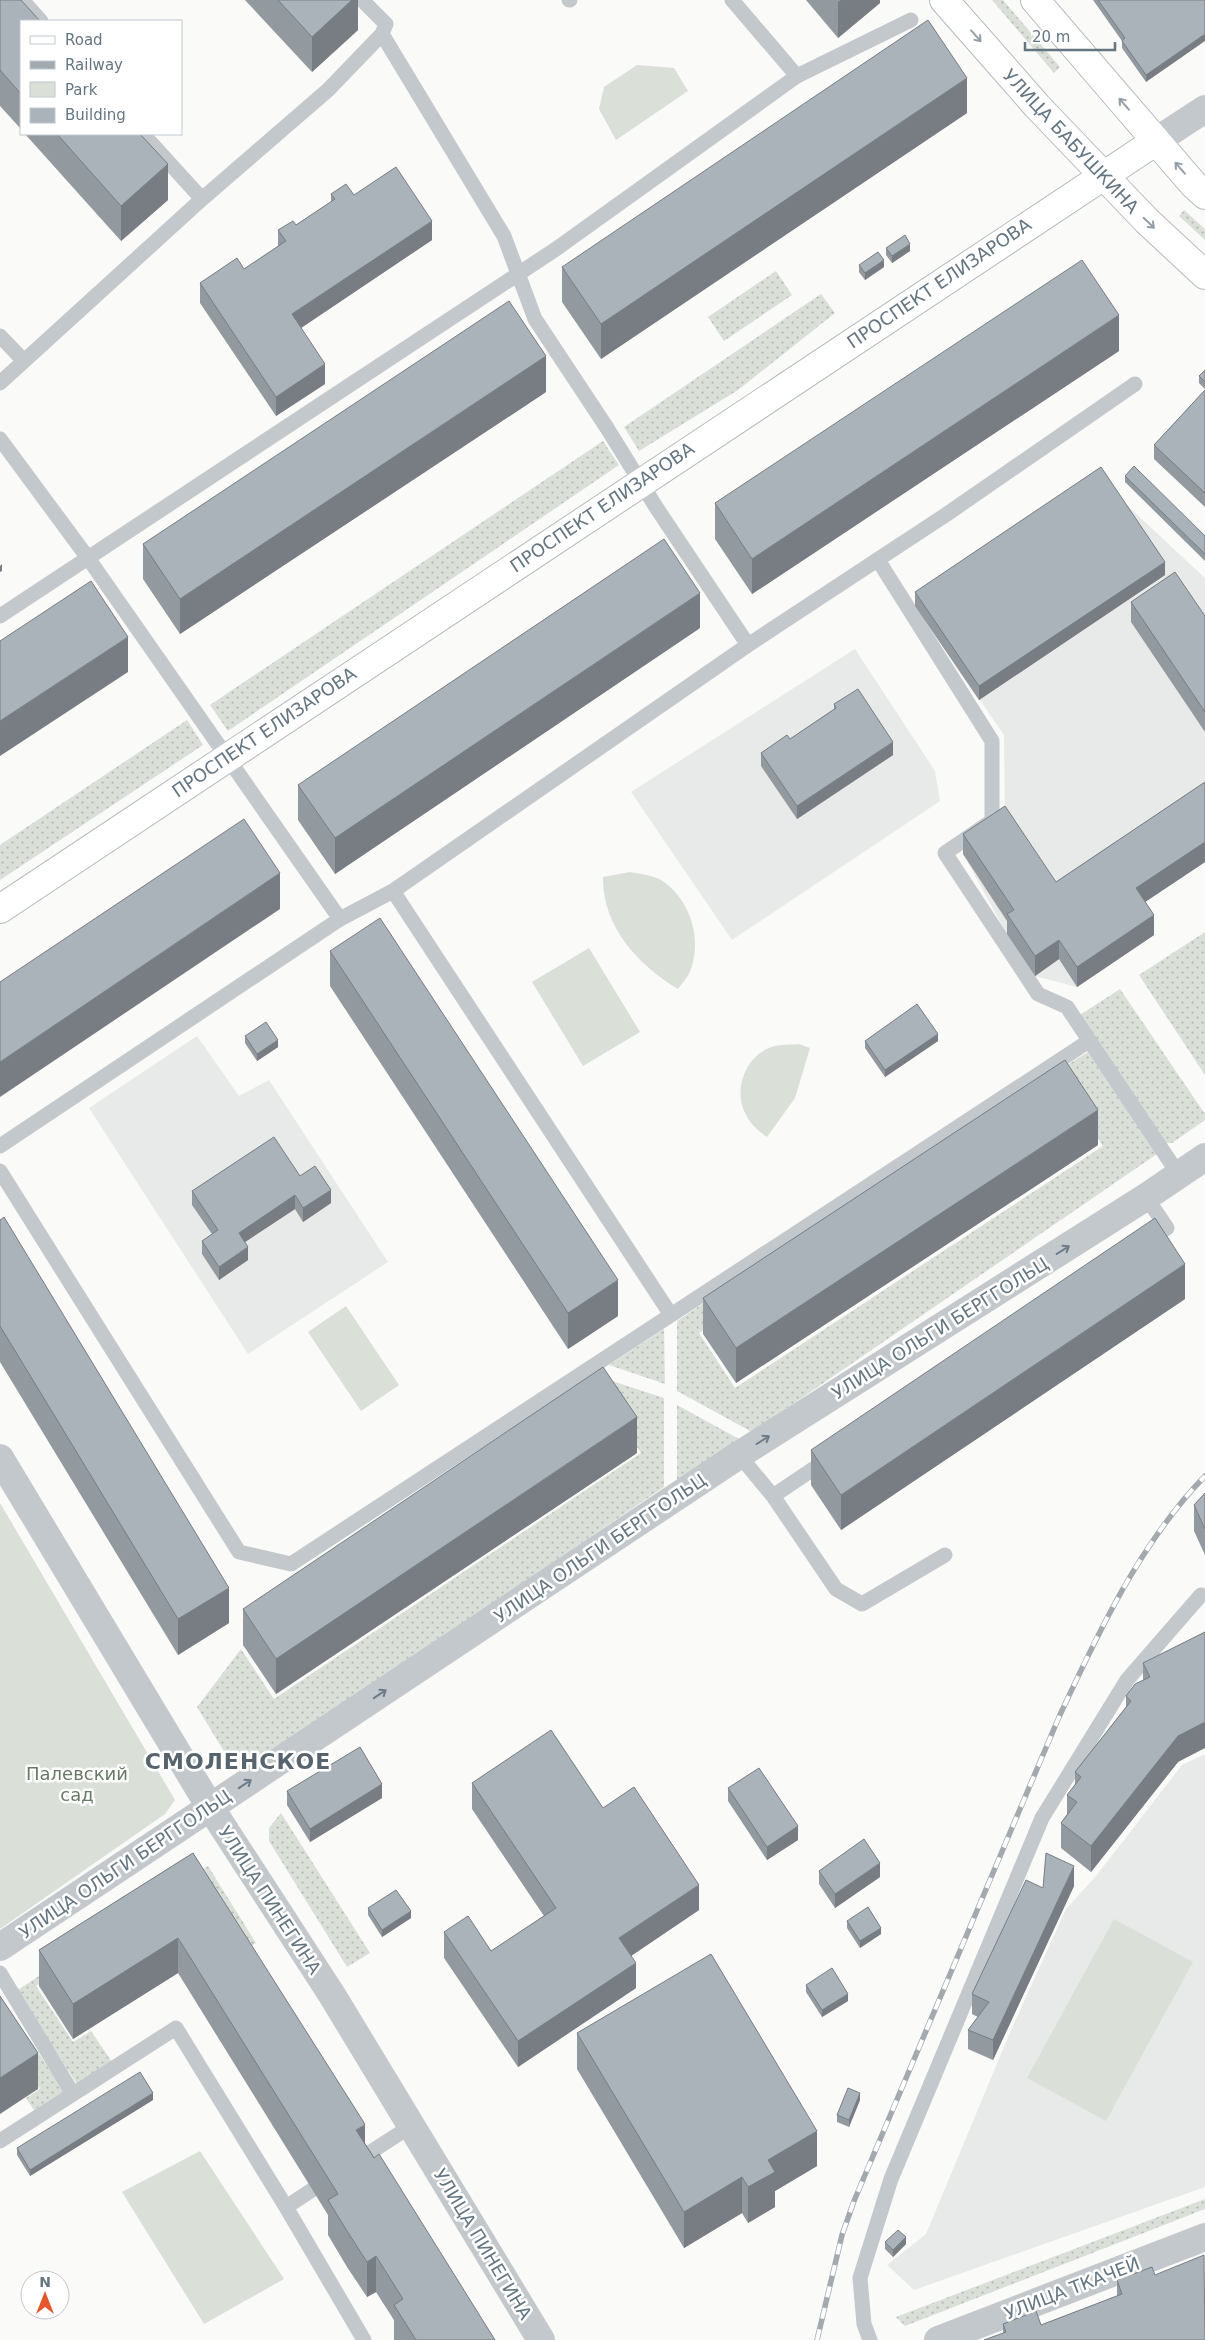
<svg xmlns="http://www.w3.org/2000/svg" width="1205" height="2340" font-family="'DejaVu Sans',sans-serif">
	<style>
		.built { fill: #e8e9e9 }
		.grass { fill: url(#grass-dots) }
		.green { fill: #dadfd7 }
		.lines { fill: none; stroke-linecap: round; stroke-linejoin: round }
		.secondary-casing { stroke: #b3babf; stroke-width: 30 }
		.lane { stroke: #c3c8cc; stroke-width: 15 }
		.street { stroke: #c3c8cc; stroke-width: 28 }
		.secondary { stroke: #fff; stroke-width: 28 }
		.rail-casing { stroke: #a2aab0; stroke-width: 5.5 }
		.rail { stroke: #fff; stroke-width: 4; stroke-dasharray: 11; stroke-linecap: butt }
		.wall { fill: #929a9f }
		.shaded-wall { fill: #777d82 }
		.building { fill: #aab3b9; stroke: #777d82 }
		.oneway { stroke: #939fa8 }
		.oneway2 { stroke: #6a7a87 }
		.labels { text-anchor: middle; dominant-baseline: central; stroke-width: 5; stroke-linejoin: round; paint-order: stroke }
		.street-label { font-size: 18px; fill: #657683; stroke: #fff }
		.park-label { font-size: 18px; fill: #687a64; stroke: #fff }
		.district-label { font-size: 22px; font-weight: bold; letter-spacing: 1px; fill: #57646e; stroke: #fff }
	</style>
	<defs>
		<pattern id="grass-dots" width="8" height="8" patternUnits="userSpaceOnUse" patternTransform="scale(1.25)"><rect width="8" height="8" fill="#dadfd7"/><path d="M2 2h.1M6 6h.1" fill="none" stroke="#b4b9b4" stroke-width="1.8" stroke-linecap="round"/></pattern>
	</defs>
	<rect width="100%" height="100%" fill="#fafaf8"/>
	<path class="built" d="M1101,481L1205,578V862L1136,908L1154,935L1077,987L1035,976L1007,934L963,854L1005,826L1004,735L915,606Z
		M855,649L935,771L940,801L732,940L631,792Z
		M197,1036L239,1096L269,1080L388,1262L248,1354L89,1108Z
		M1205,1754V2187L914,2290L887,2265L926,2234L1011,2030L1066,1909L1096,1876L1182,1765Z"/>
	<path class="grass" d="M992,0H1003L1060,67L1054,73Z
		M1184,210L1205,229V240L1179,216Z
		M776,271L792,295L724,341L708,317Z
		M821,294L835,313L738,390L639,451L624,427Z
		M603,441L619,465L228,731L210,705Z
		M187,720L203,745L0,880V845Z
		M1205,932V1075L1139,975Z
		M1120,989L1205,1114V1120L1172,1143H1165L1080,1015Z
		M1088,1052L1157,1154L752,1432L677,1391V1321L717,1294L729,1313L699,1333L735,1388L1103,1146L1054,1073Z
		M664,1329L665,1384L609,1365Z
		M594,1375L664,1398V1487L251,1767L240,1769L233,1766L197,1707L241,1649L274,1699L641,1453L604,1399Z
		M677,1405L739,1439L677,1481Z
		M281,1813L370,1953L347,1967L269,1841V1828Z
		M208,1866L256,1943L238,1954L193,1884L36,1986L73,2042L91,2031L112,2062L77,2084L16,1991Z
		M3,2000L64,2091L34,2110L26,2098L40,2089L0,2028V2002Z
		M1205,2199V2209L905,2326L896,2317Z"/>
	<path class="green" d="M637,65L674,68L688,91L616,140L599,109L604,87Z
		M630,872C640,874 652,875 661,880C690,899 702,937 691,969C689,976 682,983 678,989C638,965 602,926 603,877Z
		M589,948L640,1032L583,1066L532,982Z
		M799,1044L810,1048L795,1098L767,1137C759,1131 751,1125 746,1115C732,1090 746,1053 775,1046C783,1044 792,1045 799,1044Z
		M346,1306L399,1385L361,1411L308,1332Z
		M0,1503L175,1800L165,1814L0,1929Z
		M1114,1919L1193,1962L1106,2121L1027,2078Z
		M200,2151L284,2279L204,2324L122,2192Z"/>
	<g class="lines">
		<defs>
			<path id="secondary" d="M944,0L1037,106L1147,221L1205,275
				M1035,0L1194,185L1205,195
				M0,909L1156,141"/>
		</defs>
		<use href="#secondary" class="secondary-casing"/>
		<path class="lane" d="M22,0L41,21
			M569,0H570
			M732,0L797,76
			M382,34L504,236L535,319L607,428L656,507L748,645
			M143,134L202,199
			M0,336L24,361
			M0,383L202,199L328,90L382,34L386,24L362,0
			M0,439L88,558L340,919
			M878,560L992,741V821L945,853L1038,994L1067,1007L1179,1175
			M0,616L556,249L797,76L911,20
			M0,1146L340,919L393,891L748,645L947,514L1135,384
			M0,1171L239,1552L291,1564L671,1315L393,891
			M1146,1197L1167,1228L1146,1242
			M671,1315L1089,1041
			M739,1455L773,1496L836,1589L862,1604L945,1555
			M773,1496L828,1459
			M0,1973L73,2094
			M0,2141L176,2028L286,2207L364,2340
			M363,2157L411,2126
			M286,2207L312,2190
			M870,2340L864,2324L860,2278L891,2179L1042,1818L1127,1680L1201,1595"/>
		<path class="street" d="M1156,141L1205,109
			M0,1458L210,1807L332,1995L541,2340
			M0,1947L739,1455L1146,1197L1205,1157
			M938,2340L1205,2237"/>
		<use href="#secondary" class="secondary"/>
		<defs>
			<path id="rail" d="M817,2340L842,2235L854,2201L1059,1717C1098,1633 1140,1543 1205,1476"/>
		</defs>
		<use href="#rail" class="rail-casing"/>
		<use href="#rail" class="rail"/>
	</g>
	<path class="wall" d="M0,0L21,21V129L0,106Z
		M245,0H358V30L312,72Z
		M806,0H880V3L838,38Z
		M1093,0H1205L1146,82L1122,48V41Z
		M967,113L601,359L562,302V267Z
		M25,134H140L168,200L121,241Z
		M331,194L354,195L432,240L301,328L325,384L276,416L200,303V283L244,269L278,246V230L296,225L331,202Z
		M886,248L910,251L892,263L886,255Z
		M859,265L884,267L865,280L859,272Z
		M1119,351L752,594L715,539V503Z
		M1205,370V389L1199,383V376Z
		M1205,390V507L1154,459V445Z
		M546,392L180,634L143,579V544Z
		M1125,476L1205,536V561L1125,482Z
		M1165,575L979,700L915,606V592Z
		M1131,602L1205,616V732L1131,622Z
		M700,628L335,874L298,820V785Z
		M834,704L893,755L797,819L761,766V753L790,739L834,709Z
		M1205,782V862L1145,902L1154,935L1077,987L1059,959L1035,976L1007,934V921L963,854V834L1056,882Z
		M330,951L618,1316L568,1349L330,986Z
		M245,1036L278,1047L257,1061L245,1043Z
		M865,1041H938L885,1077L865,1048Z
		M1098,1145L736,1383L703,1334V1298Z
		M300,1176L331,1203L303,1222L295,1209L245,1242L248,1260L219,1280L202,1254V1241L212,1234L192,1205V1191Z
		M0,1220L229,1623L178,1655L0,1362Z
		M1185,1299L841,1530L811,1485V1450Z
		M637,1453L276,1694L243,1645V1609Z
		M1205,1493V1555L1194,1531V1505Z
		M1205,1632L1178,1762L1091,1872L1061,1848V1823L1067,1814V1795L1075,1785V1772L1126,1707V1696L1143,1680V1663Z
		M472,1783L603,1808L699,1910L631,1956L636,1988L518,2067L444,1958V1932L491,1951L544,1916L472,1809Z
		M728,1788L798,1840L767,1860L728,1801Z
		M287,1791L382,1798L310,1842L287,1805Z
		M193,1853L365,2143L495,2340H394V2320L376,2292L367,2297L347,2267L328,2235V2215L178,1973L73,2039L39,1986V1950Z
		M819,1871L880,1877L835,1908L819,1884Z
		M1074,1886L993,2060L968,2049V2030L978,2017L972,2014V1994L1043,1888Z
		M368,1908L411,1918L382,1937L368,1915Z
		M847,1921L881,1934L860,1948L847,1928Z
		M806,1985L848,2001L822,2017L806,1992Z
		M577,2033L817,2166L775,2191V2207L748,2223L742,2213L684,2248L577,2069Z
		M153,2100L30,2176L17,2155V2148Z
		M860,2100L849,2127L837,2122V2115Z
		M885,2242L906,2244L893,2257L885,2249Z
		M1155,2275L1205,2340L1003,2333V2324L1041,2325L1117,2296V2280Z"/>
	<path class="shaded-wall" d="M352,0H358V30L312,72V37Z
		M841,0H880V3L838,38V2Z
		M1205,34V41L1146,82V75Z
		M967,78V113L601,359V324Z
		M168,164V200L121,241V206Z
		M432,221V240L292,334V314Z
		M910,244V251L892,263V256Z
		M884,260V267L865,280V273Z
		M1119,315V351L752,594V559Z
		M546,356V392L180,634V599Z
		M325,364V384L276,416V397Z
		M1165,562V575L979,700V686Z
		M2,564V571L0,572V566Z
		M700,593V628L335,874V838Z
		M128,637V672L0,756V721Z
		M893,742V755L797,819V806Z
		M1205,842V862L1136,908V888Z
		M280,873V909L0,1097V1062Z
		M1154,915V935L1077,987V967Z
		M1059,940V959L1035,976V956Z
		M938,1034V1041L885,1077V1070Z
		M278,1040V1047L257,1061V1054Z
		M1098,1110V1145L736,1383V1348Z
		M331,1190V1203L303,1222V1208Z
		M295,1195V1209L239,1246V1233Z
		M248,1247V1260L219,1280V1267Z
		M1185,1264V1299L841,1530V1495Z
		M618,1280V1316L568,1349V1313Z
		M637,1417V1453L276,1694V1659Z
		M229,1588V1623L178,1655V1619Z
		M1205,1722V1748L1178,1762L1091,1872V1846L1178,1736Z
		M382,1784V1798L310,1842V1829Z
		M798,1826V1840L767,1860V1847Z
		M880,1863V1877L835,1908V1894Z
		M1074,1866V1886L993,2060V2040Z
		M699,1885V1910L619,1964V1938Z
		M411,1911V1918L382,1937V1930Z
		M881,1928V1934L860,1948V1941Z
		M178,1938V1973L73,2039V2004Z
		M636,1963V1988L518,2067V2041Z
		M848,1994V2001L822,2017V2010Z
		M38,2053V2089L0,2114V2078Z
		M153,2093V2100L30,2176V2170Z
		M860,2093V2100L849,2127V2120Z
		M365,2125V2160L356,2130Z
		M817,2131V2166L775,2191V2207L748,2223V2187L768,2160Z
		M742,2177V2213L684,2248V2212Z
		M906,2237V2244L893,2257V2250Z
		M376,2256V2292L367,2297V2262Z"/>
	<path class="building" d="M0,0H21L40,21H21V94L0,70Z
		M278,0H352L312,37Z
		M1098,0H1205V34L1146,75L1122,41L1125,38Z
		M928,20L967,78L601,324L562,267Z
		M57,134H140L168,164L121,206Z
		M396,167L432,221L292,314L325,364L276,397L200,283L237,258L244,269L286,241L278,230L293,221L296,225L335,199L331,194L346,184L354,195Z
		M905,235L910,244L892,256L886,248Z
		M878,252L884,260L865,273L859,265Z
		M1082,260L1119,315L752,559L715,503Z
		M509,301L546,356L180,599L143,544Z
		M1205,370V382L1199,376Z
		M1205,390V493L1154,445Z
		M1134,466L1205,536V554L1125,476Z
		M1101,467L1165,562L979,686L915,592Z
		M664,539L700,593L335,838L298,785Z
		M1175,572L1205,616V712L1131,602Z
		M91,581L128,637L0,721V641Z
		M858,689L893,742L797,806L761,753L787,735L790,739L836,708L834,704Z
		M1205,782V842L1136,888L1154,915L1077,967L1059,940L1035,956L1007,914L1014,910L963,834L1005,806L1056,882Z
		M244,819L280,873L0,1062V982Z
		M380,918L618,1280L568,1313L330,951Z
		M917,1004L938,1034L885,1070L865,1041Z
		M266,1022L278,1040L257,1054L245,1036Z
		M1065,1060L1098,1110L736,1348L703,1298Z
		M274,1137L300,1176L315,1166L331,1190L303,1208L295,1195L239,1233L248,1247L219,1267L202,1241L218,1230L192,1191Z
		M4,1217L229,1588L178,1619L0,1326V1220Z
		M1155,1218L1185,1264L841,1495L811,1450Z
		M603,1367L637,1417L276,1659L243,1609Z
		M1205,1493V1529L1194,1505Z
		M1205,1632V1722L1178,1736L1091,1846L1061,1823L1077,1802L1067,1795L1081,1777L1075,1772L1131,1701L1126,1696L1135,1684L1150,1677L1143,1663Z
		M551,1730L603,1808L634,1787L699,1885L619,1938L636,1963L518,2041L444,1932L468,1916L491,1951L556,1908L472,1783Z
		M360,1747L382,1784L310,1829L287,1791Z
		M759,1768L798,1826L767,1847L728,1788Z
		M864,1839L880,1863L835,1894L819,1871Z
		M193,1853L363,2121L365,2125L356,2130L374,2158L379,2154L495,2340H416L394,2305L403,2299L376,2256L367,2262L347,2231L328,2200L338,2194L178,1938L73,2004L39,1950Z
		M1046,1853L1074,1866L993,2040L968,2030L989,2002L972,1994L1026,1880L1043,1888Z
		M396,1890L411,1911L382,1930L368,1908Z
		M868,1907L881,1928L860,1941L847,1921Z
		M711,1954L817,2131L768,2160L775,2172L748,2187L742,2177L684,2212L577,2033Z
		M832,1968L848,1994L822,2010L806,1985Z
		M0,1996L38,2053L0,2078Z
		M140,2072L153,2093L30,2170L17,2148Z
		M848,2088L860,2093L849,2120L837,2115Z
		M898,2230L906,2237L893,2250L885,2242Z
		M1204,2255L1205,2340H984L1006,2332L1003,2324L1036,2311L1041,2325L1122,2294L1117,2280L1152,2267L1155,2275Z"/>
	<defs><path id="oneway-shaft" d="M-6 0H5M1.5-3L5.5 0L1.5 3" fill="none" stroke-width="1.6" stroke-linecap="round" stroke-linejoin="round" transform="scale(1.25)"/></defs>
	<g class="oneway">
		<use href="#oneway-shaft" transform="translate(976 36) rotate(49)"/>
		<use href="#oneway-shaft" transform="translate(1124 104) rotate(-131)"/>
		<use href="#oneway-shaft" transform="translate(1180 168) rotate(-131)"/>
		<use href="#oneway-shaft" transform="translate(1149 223) rotate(44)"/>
	</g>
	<g class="oneway2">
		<use href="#oneway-shaft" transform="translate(1063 1250) rotate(-32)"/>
		<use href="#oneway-shaft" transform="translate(763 1440) rotate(-32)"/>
		<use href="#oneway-shaft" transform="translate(380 1694) rotate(-34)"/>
		<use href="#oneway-shaft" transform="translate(245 1784) rotate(-34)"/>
	</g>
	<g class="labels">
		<g class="street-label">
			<text transform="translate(1071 141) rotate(47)">УЛИЦА БАБУШКИНА</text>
			<text transform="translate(939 283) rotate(-34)">ПРОСПЕКТ ЕЛИЗАРОВА</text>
			<text transform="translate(602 507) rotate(-34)">ПРОСПЕКТ ЕЛИЗАРОВА</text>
			<text transform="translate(264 732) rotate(-34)">ПРОСПЕКТ ЕЛИЗАРОВА</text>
			<text transform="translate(940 1328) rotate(-32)">УЛИЦА ОЛЬГИ БЕРГГОЛЬЦ</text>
			<text transform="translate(600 1548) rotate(-34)">УЛИЦА ОЛЬГИ БЕРГГОЛЬЦ</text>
			<text transform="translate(125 1864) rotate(-34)">УЛИЦА ОЛЬГИ БЕРГГОЛЬЦ</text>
			<text transform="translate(270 1900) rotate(57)">УЛИЦА ПИНЕГИНА</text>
			<text transform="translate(483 2244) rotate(59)">УЛИЦА ПИНЕГИНА</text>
			<text transform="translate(1072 2288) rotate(-21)">УЛИЦА ТКАЧЕЙ</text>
		</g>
		<g class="park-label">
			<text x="77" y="1773">Палевский<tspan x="77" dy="21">сад</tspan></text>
		</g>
		<g class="district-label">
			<text x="238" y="1761">СМОЛЕНСКОЕ</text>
		</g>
	</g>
	<rect x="20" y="20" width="162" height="115" fill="#ffffff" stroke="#c1c8cd"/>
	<rect x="30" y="36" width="25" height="8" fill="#ffffff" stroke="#c1c8cd"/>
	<text x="65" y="45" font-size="15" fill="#657683">Road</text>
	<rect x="30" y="61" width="25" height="8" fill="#a2aab0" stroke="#c1c8cd"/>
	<text x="65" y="70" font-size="15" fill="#657683">Railway</text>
	<rect x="30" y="82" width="25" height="15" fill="#dadfd7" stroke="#c1c8cd"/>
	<text x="65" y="95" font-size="15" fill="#657683">Park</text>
	<rect x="30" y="108" width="25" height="15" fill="#aab3b9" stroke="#c1c8cd"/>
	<text x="65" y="120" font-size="15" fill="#657683">Building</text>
	<g transform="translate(45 2295)"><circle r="24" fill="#ffffff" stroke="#c1c8cd"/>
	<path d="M0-4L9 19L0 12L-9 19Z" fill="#e4572e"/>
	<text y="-8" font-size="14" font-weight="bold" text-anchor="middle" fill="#657683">N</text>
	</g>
	<path d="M1025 42v8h90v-8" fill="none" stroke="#657683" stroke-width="2.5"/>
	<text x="1032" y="42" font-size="15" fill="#657683" stroke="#ffffff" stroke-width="4" paint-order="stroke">20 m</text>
</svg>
